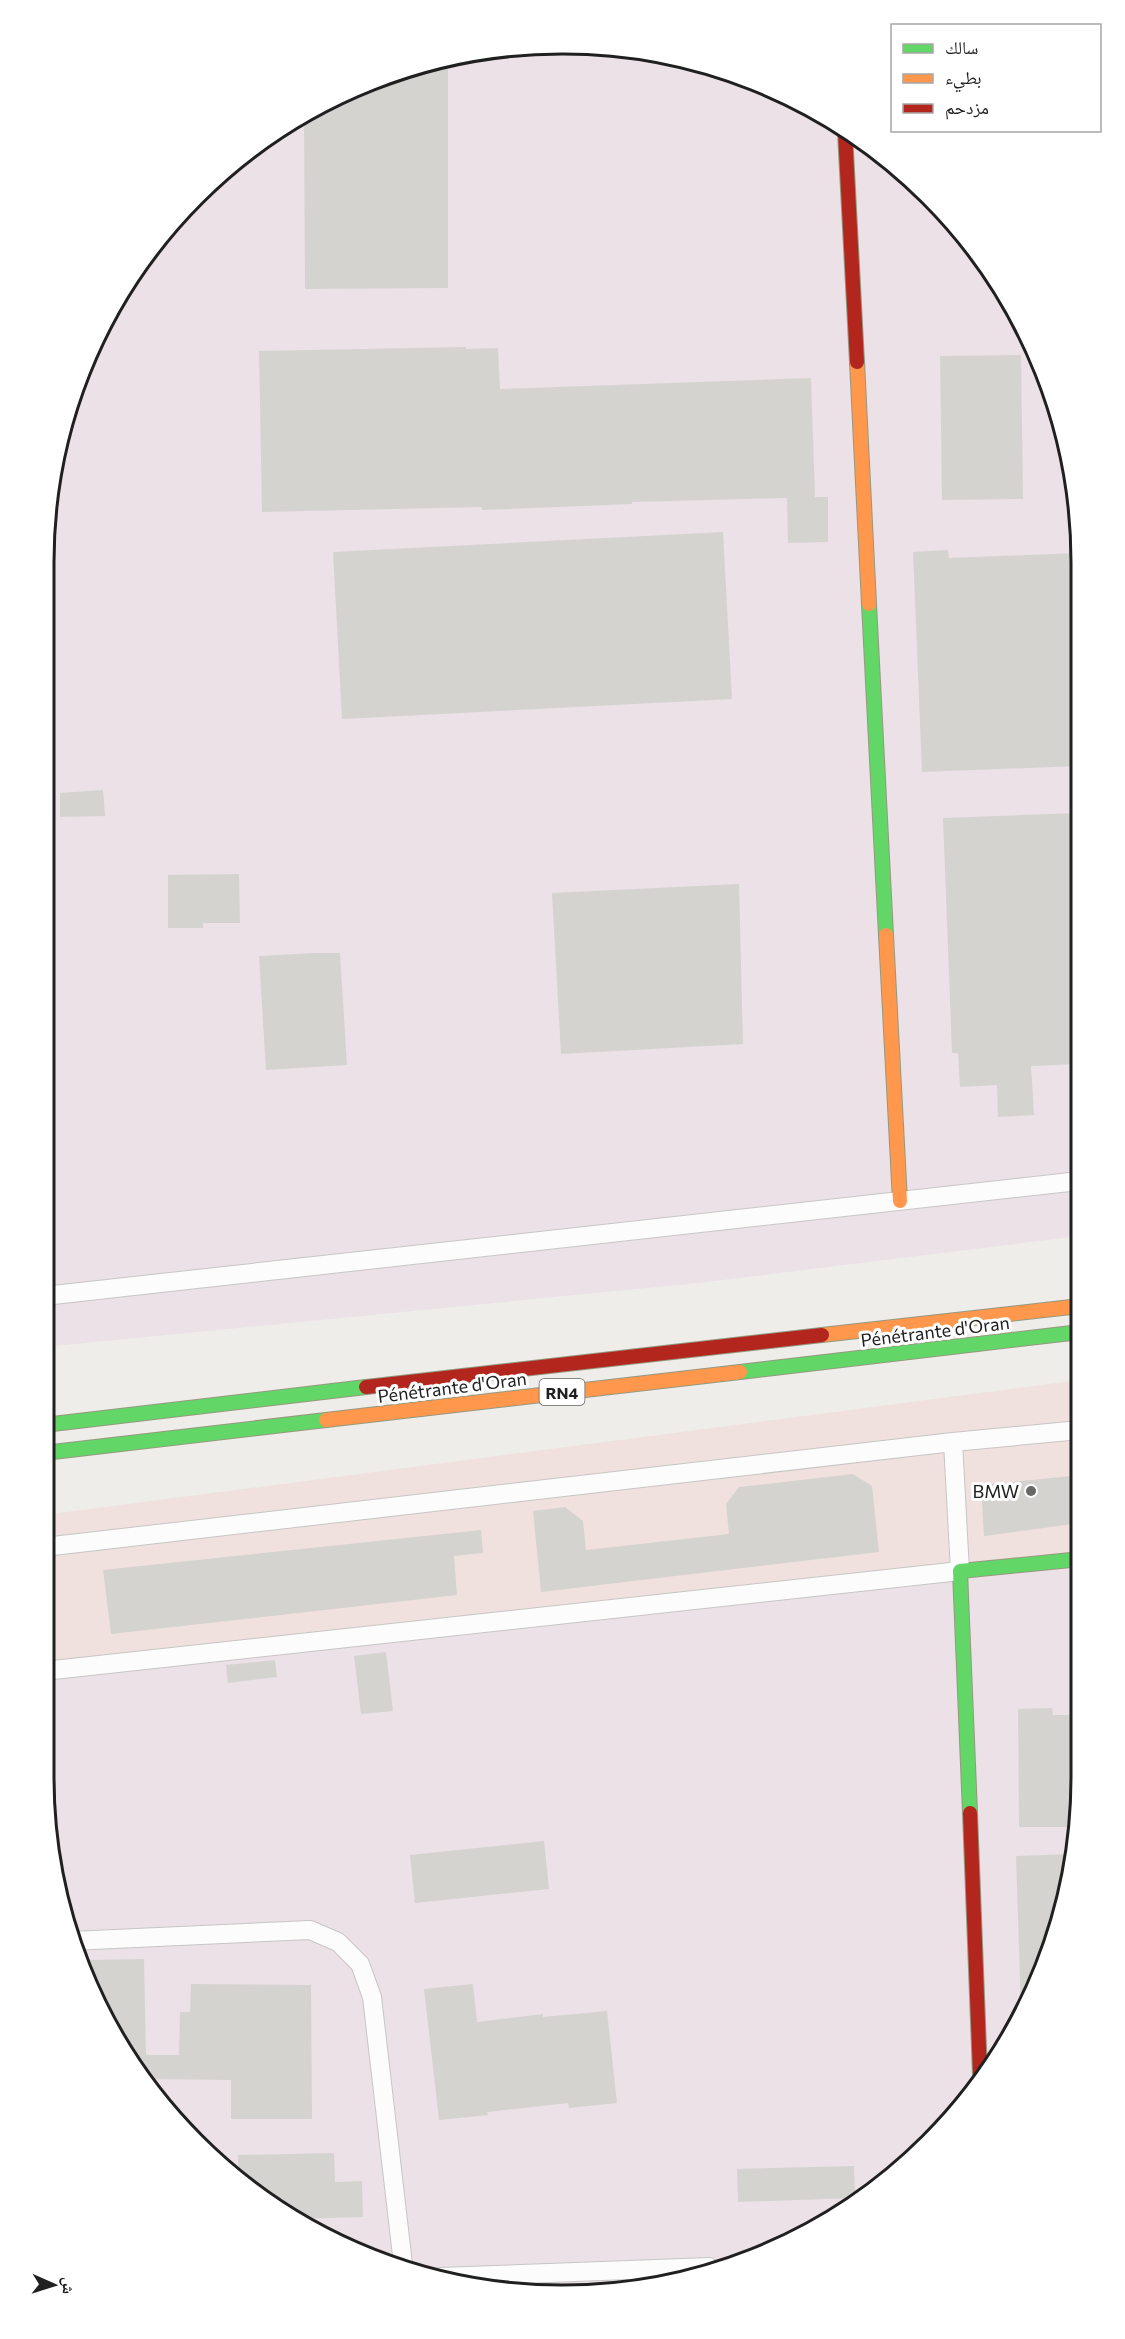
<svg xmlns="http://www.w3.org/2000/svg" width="1125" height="2339" font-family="Commissioner,'Noto Naskh Arabic',sans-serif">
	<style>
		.commercial { fill: #f0e1de }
		.industrial { fill: #ece1e7 }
		.building { fill: #d5d3d0 }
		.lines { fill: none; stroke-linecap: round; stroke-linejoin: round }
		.street-casing { stroke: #c7c6c5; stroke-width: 20 }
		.fast-casing { stroke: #969980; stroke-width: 16 }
		.slow-casing { stroke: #969980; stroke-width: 16 }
		.jam-casing { stroke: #969980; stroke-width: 16 }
		.street { stroke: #fcfcfc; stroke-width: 18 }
		.fast { stroke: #63d668; stroke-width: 14 }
		.slow { stroke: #ff974d; stroke-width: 14 }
		.jam { stroke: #b3261e; stroke-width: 14 }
		.poi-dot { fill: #686866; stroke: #fff; stroke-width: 2 }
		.labels { text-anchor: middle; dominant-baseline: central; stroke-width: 6; stroke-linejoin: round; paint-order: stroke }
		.shield { fill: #fff; stroke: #636363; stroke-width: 1.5 }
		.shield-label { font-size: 16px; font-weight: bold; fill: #202020 }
		.street-label { font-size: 18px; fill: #202020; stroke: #fff }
		.poi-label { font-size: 18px; fill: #202020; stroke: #fff; text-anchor: end }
		.rim { fill: none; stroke: #202020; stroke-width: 3 }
	</style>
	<rect width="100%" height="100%" fill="#eeede9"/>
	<path class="commercial" d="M1080,1380L1081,1557L44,1681V1515Z"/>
	<path class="industrial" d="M563,44L664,54L761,83L878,151L974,246L1042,364L1077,494L1080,1236L698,1283L44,1347V562L54,461L83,364L131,274L196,195L274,131L364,83L462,53Z
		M1081,1557V1777L1071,1878L1042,1975L952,2119L879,2188L792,2242L630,2291L461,2285L303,2226L220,2166L151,2093L71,1944L44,1776V1681Z"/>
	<path class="building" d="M448,58V288L305,289L304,115L364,83Z
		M466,347V349L498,348L500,389L811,378L815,497H828V542L788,543L787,498L632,502V504L482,510V507L262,512L259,351Z
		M1021,355L1023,499L942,500L940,356Z
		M723,532L732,699L342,719L333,552Z
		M948,550L949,558L1077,553L1078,766L922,772L913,552Z
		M103,790L105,816L60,817V793Z
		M1078,813L1079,1064L1031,1066L1034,1115L998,1117L997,1085L960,1087L958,1053H952L943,818Z
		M239,874L240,923H203V928H168V875Z
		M739,884L743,1044L561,1054L552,893Z
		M314,953H340L347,1065L266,1070L259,956Z
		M853,1474L872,1486L879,1552L541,1592L533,1511L565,1507L583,1521L586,1550L729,1534L726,1504L739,1487Z
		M1080,1475L1081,1523L984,1536L981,1485Z
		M481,1530L483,1553L454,1556L457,1595L111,1634L103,1570Z
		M386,1652L393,1711L361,1714L354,1656Z
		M275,1660L277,1677L228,1683L226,1665Z
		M1052,1708L1053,1715H1081L1082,1777L1077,1827H1019L1018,1709Z
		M544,1841L549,1889L415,1903L410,1855Z
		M1074,1854L1071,1878L1042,1975L1021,2009L1016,1856Z
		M144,1959L146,2055H179L180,2012H190L191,1984L311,1985L312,2119H231V2080L147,2079V2085L90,1979V1960Z
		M473,1984L477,2022L543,2014V2017L607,2011L617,2103L569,2108L568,2103L487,2112L488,2115L439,2120L424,1989Z
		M334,2153L335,2182L362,2181L363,2217L293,2219L239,2180L238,2155Z
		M854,2166L855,2198L738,2202L737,2169Z"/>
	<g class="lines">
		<defs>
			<path id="street" d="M44,1296L1079,1181
				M44,1547L953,1442L1080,1430
				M44,1671L960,1571L953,1442
				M71,1941L310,1930L338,1942L360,1964L372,1997L403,2264
				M440,2277L709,2267"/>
			<path id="fast" d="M869,604L886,935
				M740,1372L1080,1332
				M44,1425L366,1387
				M44,1453L326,1420
				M970,1813L960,1571L1081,1559"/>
			<path id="slow" d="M857,362L869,604
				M886,935L900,1201
				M822,1335L1080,1306
				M326,1420L740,1372"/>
			<path id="jam" d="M845,132L857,362
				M366,1387L822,1335
				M970,1813L980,2074"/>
		</defs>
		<use href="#street" class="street-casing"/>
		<use href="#fast" class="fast-casing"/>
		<use href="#slow" class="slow-casing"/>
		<use href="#jam" class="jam-casing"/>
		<use href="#street" class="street"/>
		<use href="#fast" class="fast"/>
		<use href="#slow" class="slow"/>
		<use href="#jam" class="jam"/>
	</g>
	<circle class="poi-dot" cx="1031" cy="1491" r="6"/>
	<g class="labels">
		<rect class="shield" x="539.5" y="1379" width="45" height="26" rx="4.5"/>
		<g class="shield-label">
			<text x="562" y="1392">RN4</text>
		</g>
		<g class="street-label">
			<text transform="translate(935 1331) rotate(-7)">Pénétrante d'Oran</text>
			<text transform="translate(452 1387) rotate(-7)">Pénétrante d'Oran</text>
		</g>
		<g class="poi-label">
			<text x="1019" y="1491">BMW</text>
		</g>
	</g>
	<path d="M0 0H1125V2339H0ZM562 54H563A508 508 0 0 1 1071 562V1777A508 508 0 0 1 563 2285H562A508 508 0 0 1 54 1777V562A508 508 0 0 1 562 54Z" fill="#fff" fill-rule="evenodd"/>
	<path class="rim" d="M562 54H563A508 508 0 0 1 1071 562V1777A508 508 0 0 1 563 2285H562A508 508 0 0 1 54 1777V562A508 508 0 0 1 562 54Z"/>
	<rect x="891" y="24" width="210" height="108" fill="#ffffff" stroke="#a6a6a6" stroke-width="1.5"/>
	<rect x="903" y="44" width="30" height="9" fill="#63d668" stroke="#a6a6a6" stroke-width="1.5"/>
	<text x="945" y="54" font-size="18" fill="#202020">سالك</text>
	<rect x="903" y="74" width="30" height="9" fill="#ff974d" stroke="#a6a6a6" stroke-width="1.5"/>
	<text x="945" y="84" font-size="18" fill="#202020">بطيء</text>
	<rect x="903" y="104" width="30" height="9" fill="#b3261e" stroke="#a6a6a6" stroke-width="1.5"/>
	<text x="945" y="114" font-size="18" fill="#202020">مزدحم</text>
	<g transform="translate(54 2285) rotate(93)" stroke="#ffffff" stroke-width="4.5" paint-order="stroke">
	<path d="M0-4.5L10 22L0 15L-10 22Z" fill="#202020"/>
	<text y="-9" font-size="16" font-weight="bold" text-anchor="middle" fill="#202020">ش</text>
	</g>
</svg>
